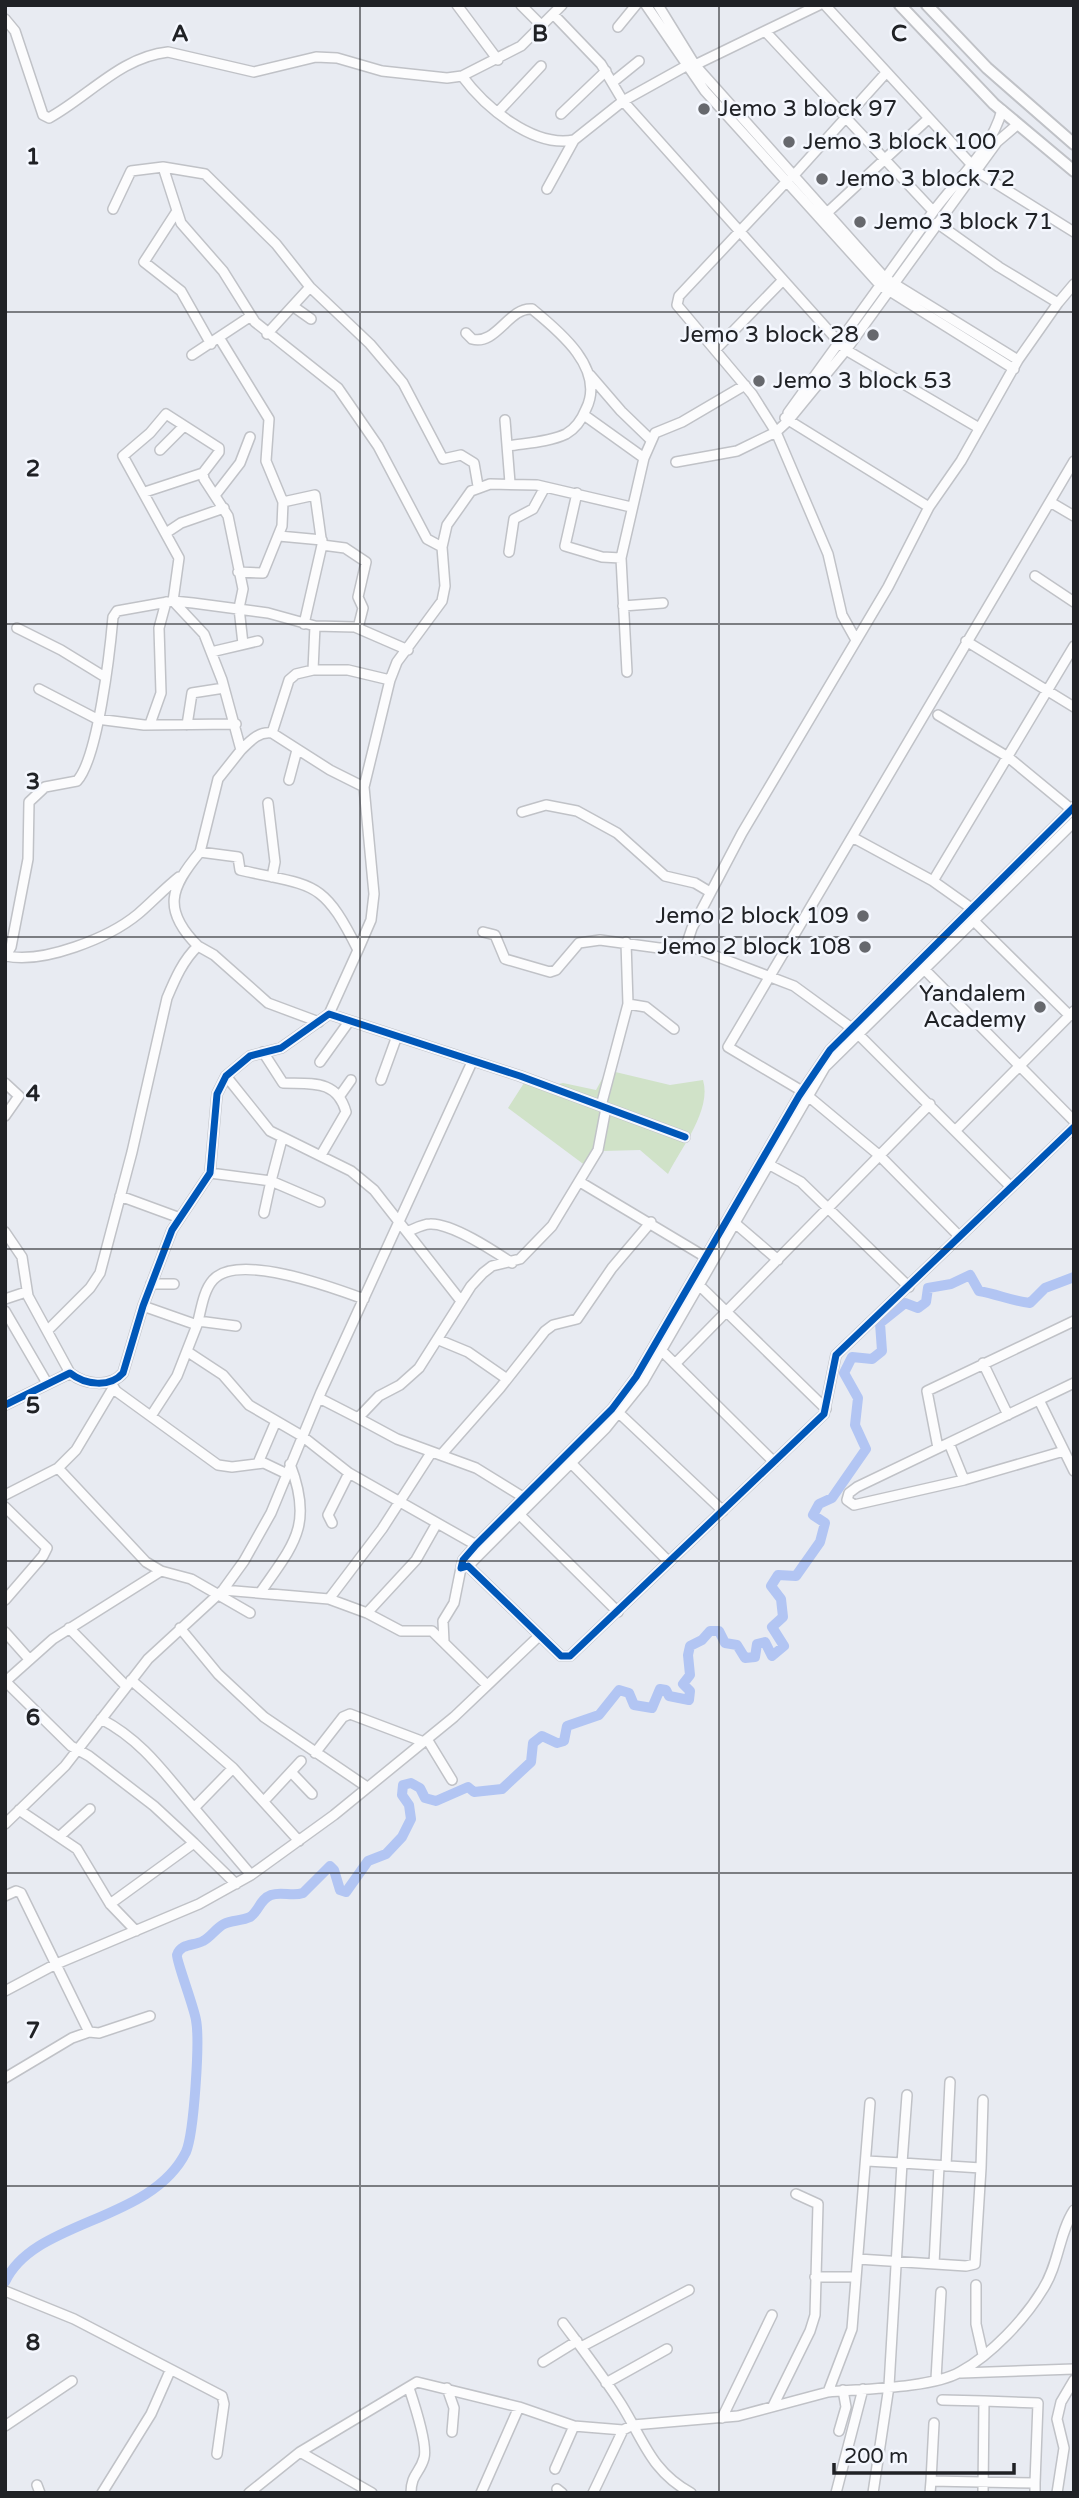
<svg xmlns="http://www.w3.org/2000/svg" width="1079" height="2498" font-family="'Varela Round',sans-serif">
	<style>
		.green { fill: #d0e2c8 }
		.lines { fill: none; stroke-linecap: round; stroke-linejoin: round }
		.river { stroke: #b2c5f3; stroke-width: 10 }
		.minor-casing { stroke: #c0c2c7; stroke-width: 12 }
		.major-casing { stroke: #c0c2c7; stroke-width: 14 }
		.minor { stroke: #fcfcfd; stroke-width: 9 }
		.major { stroke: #fcfcfd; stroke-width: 10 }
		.cycleway-casing { stroke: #f4f7fe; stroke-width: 11 }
		.cycleway { stroke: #0057b8; stroke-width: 7 }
		.grid { fill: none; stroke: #202226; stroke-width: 2; stroke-opacity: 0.55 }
		.poi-dot { fill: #66686d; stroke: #f4f7fe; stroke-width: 2.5 }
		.labels { text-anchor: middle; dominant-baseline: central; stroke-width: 5; stroke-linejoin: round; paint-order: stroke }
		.poi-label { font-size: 23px; fill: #202226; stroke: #f4f7fe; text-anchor: start }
		.grid-label { font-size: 23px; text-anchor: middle; font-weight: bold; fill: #202226; stroke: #f4f7fe; stroke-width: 5; stroke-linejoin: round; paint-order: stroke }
	</style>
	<rect width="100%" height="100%" fill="#e8ebf2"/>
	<path class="green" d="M607,1070L670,1085L703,1080C712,1110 681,1148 668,1174L640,1150L603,1151L586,1166L508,1108L524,1083L544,1087L563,1083L596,1090Z"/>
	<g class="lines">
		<path class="river" d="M5,2282C34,2219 151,2223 186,2152C194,2133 200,2041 196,2020C194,2007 176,1960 177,1955C181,1943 194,1946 203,1941C211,1937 216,1928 224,1924C232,1920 242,1921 250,1917C259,1911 260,1899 271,1895C282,1891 292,1897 303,1893L330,1866L334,1870L340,1890L346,1892L368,1861L386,1854L402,1837L411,1819L409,1805L402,1795L403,1785L411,1783L420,1788L425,1798L436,1801L468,1787L474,1792L502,1789L531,1762L533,1743L542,1736L557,1743L564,1741L567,1726L599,1715L619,1690L629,1693L634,1705L652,1708L660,1689L666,1690L669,1696L689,1700L690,1691L683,1684L690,1675L688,1655L690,1646L702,1640L710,1631H719L725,1643L737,1645L745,1658L755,1657L757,1644L765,1642L772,1656L784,1646L772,1627L783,1617L781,1599L771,1586L778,1575L796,1576L820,1542L825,1523L813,1515L819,1504L832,1498L866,1449L855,1425L858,1398L844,1373L852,1357L872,1359L882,1351L880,1323L905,1303L918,1308L926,1302L928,1288L951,1284L970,1275L979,1291C997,1294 1012,1301 1030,1303L1045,1288L1074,1277"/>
		<defs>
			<path id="minor" d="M457,5L498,60
				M521,5L541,25
				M646,5L705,91L880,285L1014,369
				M658,5L695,65L885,278L1018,360
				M825,5L972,165
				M554,15L601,64L623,101L846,350L979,428
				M5,19L15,31L43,115L49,118C89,96 121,57 168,52L254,72L316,57L337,58L382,71L447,78L462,76L521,46L562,5
				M618,27L636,5
				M765,31L819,5
				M695,65L765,31L933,211
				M462,76C485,107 533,148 574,140L623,101L686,66
				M613,82L639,61
				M498,112L541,66
				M561,114L606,71
				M163,167L181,223L223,271L255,322L338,388L378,446L427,539L442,547
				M976,171L1074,232
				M795,174L885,74
				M788,180L679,296L677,305L752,394L776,432L828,554L842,615L856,640
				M547,189L574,140
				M113,209L131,171L163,167L205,174L276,244L310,287L370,344L403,383L443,459L461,455L474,463L478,486
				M177,211L144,262L181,291L211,344
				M828,212L928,119
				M1058,303L1074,284
				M294,307L311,319
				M466,333L472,339C496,346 509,307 532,309C559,331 606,369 586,409C582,419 575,429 566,434C549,442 526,443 508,446
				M267,334L310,287
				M220,339L269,419L266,461L283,502
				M715,350L783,280
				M192,355L251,316
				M590,375L621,411L651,440
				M788,413C836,346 884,279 933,212C957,179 991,151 1002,110
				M584,415L644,458
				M785,418L929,507
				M505,420L510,483
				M160,450L183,427
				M676,462L737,451L776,432L788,421L846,350L997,142L1018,124
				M203,473L204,479L228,516L243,589L239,608L243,644
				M145,492L203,473L219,452V448L166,414L150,433L123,456L179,558L173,601
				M577,493L565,546L602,557L621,558
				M216,494L240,463L250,437
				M1050,502L1074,516
				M166,533L181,523L224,508
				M279,536L322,540
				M322,545L345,548L366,562L358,597L363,608L358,628
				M509,552L514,519L533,509L545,487
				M238,572L263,573L282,526L283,502L315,495L322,545L304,624
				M1035,576L1074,602
				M173,601L204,634L222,680L241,750L218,779L200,852
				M623,606L663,603
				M315,626L355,627L408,650
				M17,628L61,650L105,677
				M966,641L1074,707
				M211,652L258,641
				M313,670H348L390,680
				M627,672L621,558L644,458L655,433L682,422L745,385
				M39,689L97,719L144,725L236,724
				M938,715L1008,757L1071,809
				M150,724L161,693L159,628L166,602
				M187,725L192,693L224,688
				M241,750C250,741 259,731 272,733L330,770L364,787
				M289,780L297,750
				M268,803L275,862L272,877
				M1074,807L830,1050L799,1096L636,1377L612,1409L476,1545L463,1560L461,1568L468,1566L561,1656H570L824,1414L836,1355L1074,1127
				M522,812L546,805L577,811L617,833L665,876L695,883L710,892
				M852,837L933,881L971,908
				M933,881L1074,646
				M974,921L1070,1016
				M483,932L495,935L505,959L550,972L556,970L579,943L600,940L659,948L692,947L794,986L853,1029L1010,1186
				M198,946C162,910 170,888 200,852L238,857L240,870C314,887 322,878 358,950L329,1014
				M686,946L692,928L742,833L888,587L929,507L961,461L1018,360L1058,303L999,267L937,223
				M358,950L371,920L374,894L364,787L390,680L397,662L442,601L445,586L442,547L447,525L471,491L490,484L537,485L631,507
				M6,956C43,964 109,938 138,914C152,902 164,889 179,877
				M5,957L11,947L28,859L29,802L45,787L77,781C98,758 110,651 113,617L117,611L173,601L193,603L268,613L315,626L313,670L296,674L289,680L272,733
				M925,970L1074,1121
				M628,1004L646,1007L674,1029
				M263,1052L283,1083C311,1084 337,1079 346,1112L321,1155
				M320,1062L348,1023
				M226,1076L270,1131L351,1171L374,1190L461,1301
				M381,1080L397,1036
				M5,1083L19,1096L5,1116
				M802,1091L728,1047L1074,461
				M808,1096L880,1156L959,1236
				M339,1097L351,1080
				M601,1106L628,1004L626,942
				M955,1131L1074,1011
				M770,1165L801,1182L909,1287
				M210,1173L271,1181L282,1139
				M580,1182L707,1258
				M120,1196L180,1218
				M264,1213L271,1181L320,1202
				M736,1224L778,1260
				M409,1231C416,1228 423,1224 430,1224C452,1223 494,1251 512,1263
				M5,1232L22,1257L28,1296L70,1373
				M151,1284H174
				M701,1287L826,1409
				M5,1299L26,1292
				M143,1306L197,1325L177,1376L151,1416
				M5,1311L47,1383
				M198,1321L236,1326
				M197,1325C201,1311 203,1291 213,1280C238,1252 334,1288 364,1299
				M48,1330L90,1288L100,1273L132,1152L167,998C175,979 183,960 198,946L214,955L268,1003L319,1022
				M439,1340L468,1352L507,1379
				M188,1352L223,1375L249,1405L302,1436L349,1473L476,1545
				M663,1352L774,1462
				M983,1363L1008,1415
				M675,1364L930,1104
				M111,1383L116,1391L218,1465L232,1467L264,1463L287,1474
				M319,1398L358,1418L379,1396L400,1385L419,1368L471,1286L483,1273L492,1266L520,1259L552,1226L598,1150L606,1108
				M1039,1400L1074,1471
				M5,1405L70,1373C85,1385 110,1388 123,1373L143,1306L172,1230L210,1173L217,1094L226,1076L250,1056L281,1048L329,1014L520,1076L685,1137
				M620,1414L723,1511
				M358,1418L397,1439L476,1468L523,1497
				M949,1443L964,1480
				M938,1448L927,1391L1074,1321
				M1064,1451L964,1480L854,1505L847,1500L849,1493L857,1487L1074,1383
				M441,1455L500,1388L545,1331L553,1325L577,1319L612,1268L651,1222
				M258,1463L276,1421
				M572,1464L669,1562
				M58,1468L146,1562L161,1571L191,1579L250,1613
				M5,1495L58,1468L76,1450L113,1388
				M5,1507L47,1548L43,1556L5,1600
				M521,1516L618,1612
				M332,1523L328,1515L349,1473
				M468,1566L606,1428L643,1382L825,1067L1074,822
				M223,1590L329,1599L382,1529L431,1453
				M260,1593C293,1545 314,1526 290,1464
				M329,1599L367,1613L416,1560L437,1523
				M367,1613L401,1631H432L487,1685
				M69,1628L126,1686
				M180,1628L218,1674L264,1717L367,1787
				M5,1632L29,1659
				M444,1642L443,1621L454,1603L461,1568
				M7,1680L53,1639L161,1571
				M131,1680L233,1768L299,1841
				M5,1681L71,1746L89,1756L154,1806L194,1843
				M101,1719C142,1740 165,1774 194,1808
				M427,1739L452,1780
				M315,1753L343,1717L350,1714L424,1742
				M233,1768L194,1808L251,1875
				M291,1772L312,1794
				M264,1801L301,1761
				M19,1810L77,1849L110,1904L136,1931
				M5,1824L65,1766L148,1659L223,1590L244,1561L271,1513L321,1392L472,1062
				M60,1836L90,1809
				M5,1896L16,1891L21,1893L89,2032
				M110,1904L194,1843L236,1884
				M5,1991L54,1965L199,1904L251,1875L334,1815L454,1717L539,1636
				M5,2078L72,2038L89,2032L99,2033L150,2016
				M867,2161L902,2163L907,2095
				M946,2166L950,2082
				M858,2259L966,2266L975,2264L981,2168
				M934,2264L939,2166
				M815,2277H856
				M976,2285V2324L983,2355
				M5,2291L74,2319L222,2396L224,2404L217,2454
				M563,2323C583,2350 603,2376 621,2404C644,2441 651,2471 691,2493
				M581,2347L689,2290
				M543,2362L577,2341
				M961,2373L1074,2369
				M936,2379L941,2292
				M606,2383L667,2349
				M409,2388C414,2403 428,2444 424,2458C420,2473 411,2474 411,2493
				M447,2388L454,2408L452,2432
				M828,2392C862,2389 932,2388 960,2372C991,2355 1025,2319 1043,2289C1059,2264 1059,2233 1074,2210
				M942,2400L984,2401L983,2493
				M984,2401L1038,2403L1035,2483
				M773,2406L810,2331L815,2315L818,2204L796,2194
				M722,2418L772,2315
				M5,2426L72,2381
				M839,2431L846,2407L843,2390
				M300,2452L372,2493
				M555,2469L574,2426
				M931,2481L934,2423
				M37,2485L40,2493
				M557,2489L562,2493
				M102,2493L151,2414L170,2371
				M249,2493L300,2452L417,2382L519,2407L574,2426L623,2430L633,2425L738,2416L828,2392L852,2329L870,2103
				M481,2493L519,2407
				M593,2493L623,2430
				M836,2493L863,2389
				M873,2493L889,2386L902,2163L981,2168L983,2100
				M930,2493L931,2481L1035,2483V2493
				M1057,2493L1064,2448L1057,2419L1061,2402L1074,2380"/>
			<path id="major" d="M900,5L994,104L1074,171
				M927,5L987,68L1074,144"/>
		</defs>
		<use href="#minor" class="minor-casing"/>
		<use href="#major" class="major-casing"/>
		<use href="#minor" class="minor"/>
		<use href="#major" class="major"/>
		<defs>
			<path id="cycleway" d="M1074,807L830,1050L799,1096L636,1377L612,1409L476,1545L463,1560L461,1568L468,1566L561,1656H570L824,1414L836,1355L1074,1127
				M5,1405L70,1373C85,1385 110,1388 123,1373L143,1306L172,1230L210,1173L217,1094L226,1076L250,1056L281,1048L329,1014L520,1076L685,1137"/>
		</defs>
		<use href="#cycleway" class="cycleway-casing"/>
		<use href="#cycleway" class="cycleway"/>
	</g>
	<path class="grid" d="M360,5V2493M719,5V2493M5,312H1074M5,624H1074M5,937H1074M5,1249H1074M5,1561H1074M5,1873H1074M5,2186H1074"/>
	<g class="poi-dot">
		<circle cx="704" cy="109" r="7"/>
		<circle cx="789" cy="142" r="7"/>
		<circle cx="822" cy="179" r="7"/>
		<circle cx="860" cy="222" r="7"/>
		<circle cx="873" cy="335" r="7"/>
		<circle cx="759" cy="381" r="7"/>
		<circle cx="863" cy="916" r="7"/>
		<circle cx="865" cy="947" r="7"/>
		<circle cx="1040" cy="1007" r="7"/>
	</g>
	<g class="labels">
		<g class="poi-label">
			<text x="718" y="109">Jemo 3 block 97</text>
			<text x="803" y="142">Jemo 3 block 100</text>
			<text x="836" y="179">Jemo 3 block 72</text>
			<text x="874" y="222">Jemo 3 block 71</text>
			<text x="859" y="335" text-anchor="end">Jemo 3 block 28</text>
			<text x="773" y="381">Jemo 3 block 53</text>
			<text x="849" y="916" text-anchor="end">Jemo 2 block 109</text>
			<text x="851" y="947" text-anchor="end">Jemo 2 block 108</text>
			<text x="1026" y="994" text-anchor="end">Yandalem<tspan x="1026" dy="26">Academy</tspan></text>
		</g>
	</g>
	<g class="grid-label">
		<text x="180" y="41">A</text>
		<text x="540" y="41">B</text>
		<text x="899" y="41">C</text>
		<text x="33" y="164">1</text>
		<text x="33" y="476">2</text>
		<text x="33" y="789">3</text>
		<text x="33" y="1101">4</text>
		<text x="33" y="1413">5</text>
		<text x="33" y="1725">6</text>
		<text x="33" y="2038">7</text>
		<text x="33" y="2350">8</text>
	</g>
	<rect width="1079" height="2498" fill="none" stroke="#202226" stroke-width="14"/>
	<path d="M834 2463v10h180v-10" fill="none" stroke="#202226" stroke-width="3.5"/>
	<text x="844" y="2463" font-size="21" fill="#202226" stroke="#f4f7fe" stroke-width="5" paint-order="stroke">200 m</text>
</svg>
